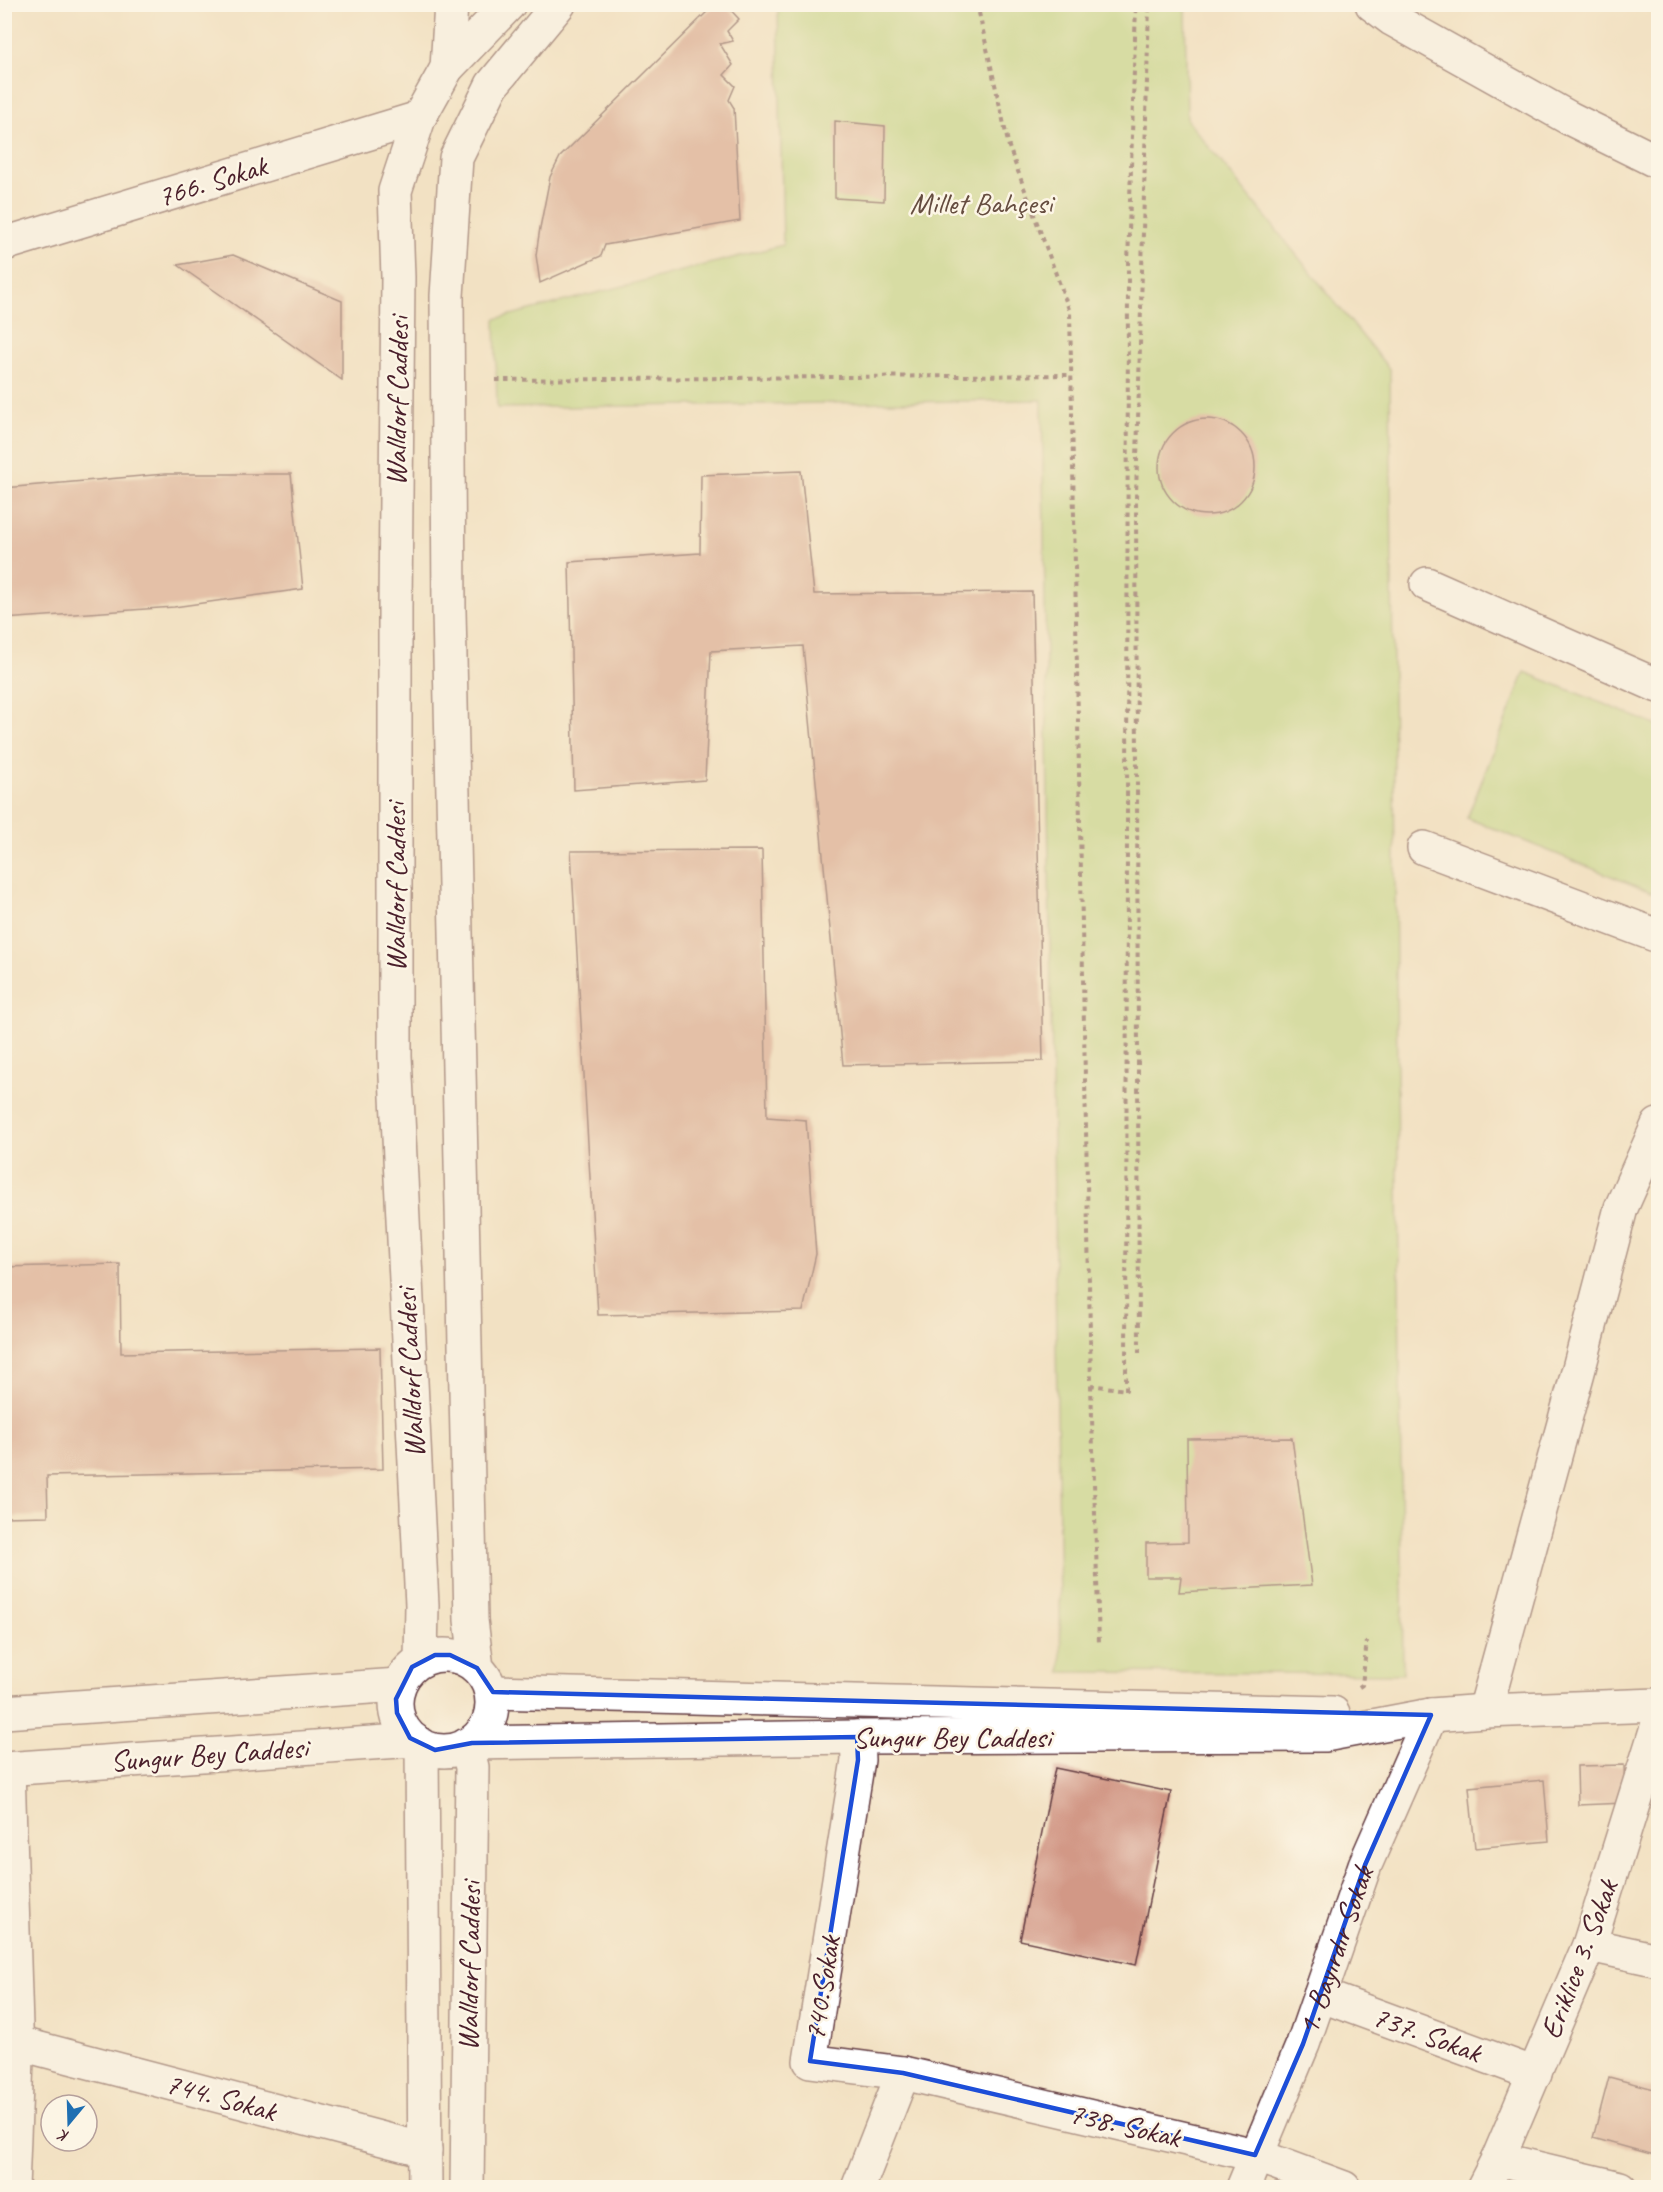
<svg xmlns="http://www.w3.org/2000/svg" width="1663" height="2192" font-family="Caveat,sans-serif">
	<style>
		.green { fill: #b6d57c; stroke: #807a54; stroke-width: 1.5 }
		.building { fill: #d29886 }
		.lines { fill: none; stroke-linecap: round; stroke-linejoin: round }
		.minor-casing { stroke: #633c42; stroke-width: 36 }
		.major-casing { stroke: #633c42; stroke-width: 36 }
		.path { stroke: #633c42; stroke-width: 4; stroke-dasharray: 4.5 4.5; stroke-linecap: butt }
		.minor { stroke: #fff; stroke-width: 33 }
		.major { stroke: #fff; stroke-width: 33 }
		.marked { fill: none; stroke: #1d4ed8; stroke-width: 4.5; stroke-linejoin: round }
		.labels { text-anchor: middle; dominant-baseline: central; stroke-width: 5; stroke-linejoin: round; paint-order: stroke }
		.street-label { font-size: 30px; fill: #4a1f2b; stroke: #fcf5e5 }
		.park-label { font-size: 30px; fill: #654c3f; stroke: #fcf5e5 }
	</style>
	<rect width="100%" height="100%" fill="#fcf5e5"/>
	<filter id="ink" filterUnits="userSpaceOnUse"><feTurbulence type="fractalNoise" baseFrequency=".0167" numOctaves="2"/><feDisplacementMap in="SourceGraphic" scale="12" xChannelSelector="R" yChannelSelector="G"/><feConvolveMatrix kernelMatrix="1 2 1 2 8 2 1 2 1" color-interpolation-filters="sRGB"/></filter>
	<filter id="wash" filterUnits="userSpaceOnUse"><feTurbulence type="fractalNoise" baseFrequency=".008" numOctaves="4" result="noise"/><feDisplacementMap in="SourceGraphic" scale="24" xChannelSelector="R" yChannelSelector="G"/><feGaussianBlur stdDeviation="1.35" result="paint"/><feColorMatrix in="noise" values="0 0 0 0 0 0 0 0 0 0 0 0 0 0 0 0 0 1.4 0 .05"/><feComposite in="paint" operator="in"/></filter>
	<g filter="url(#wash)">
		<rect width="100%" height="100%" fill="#f2e1c3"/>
		<path class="green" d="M778,5H1185L1187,120L1390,370L1403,1674L1061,1672L1042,400L497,408L495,319L783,245Z
			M1525,672L1658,726V895L1467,818Z"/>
		<g id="blocks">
			<path class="building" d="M715,4H725L739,19L727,31L733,41L720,44L733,65L724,75L735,86L729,100L734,108L740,221L605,245L601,256L540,283L536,255L540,228L550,177L560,157Z
				M835,121L885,126L884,201L835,198Z
				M233,255L342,301V380L178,265Z
				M1159 467a48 48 0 1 1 96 0a48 48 0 1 1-96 0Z
				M801,471L814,594L1032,592L1043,1061L843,1065L803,646L711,651L705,780L574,790L569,562L700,553L701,475Z
				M165,474H291L303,589L174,607L4,619V488Z
				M762,850L767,1117L806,1120L816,1254L803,1311L598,1315L571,851Z
				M120,1264L121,1353L380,1348L383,1469L47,1476L48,1516L4,1517V1267Z
				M1292,1438L1312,1585L1179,1592L1181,1577H1146V1543L1188,1542L1187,1439Z
				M1624,1765L1625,1803L1578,1805L1577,1766Z
				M1055,1768L1171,1792L1136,1965L1020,1940Z
				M1544,1780L1549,1841L1475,1848L1469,1787Z
				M1609,2077L1658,2090V2156L1593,2138Z"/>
		</g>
	</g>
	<g filter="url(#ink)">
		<use href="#blocks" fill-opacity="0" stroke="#633c42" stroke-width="1.5"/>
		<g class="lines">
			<defs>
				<g id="minor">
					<path d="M1372,4L1392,19L1569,118L1658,162"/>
					<path d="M447,68L451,4"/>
					<path d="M4,244L419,118"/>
					<path d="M1427,584L1658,686"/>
					<path d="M1424,848L1658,936"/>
					<path d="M493,1692L1333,1713"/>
					<path d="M1485,1711L1578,1372L1621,1208L1658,1125"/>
					<path d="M4,1712L399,1685"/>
					<path d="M857,1737L858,1760L810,2061L903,2073L1255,2155L1344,2188"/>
					<path d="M472,1743L857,1737L1325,1735L1431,1715L1485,1711L1658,1705"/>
					<path d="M4,1769L414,1740"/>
					<path d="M8,1769L17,2059L12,2188"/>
					<path d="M1589,1945L1658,1960"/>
					<path d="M1320,1995L1535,2074"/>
					<path d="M17,2043L425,2150"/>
					<path d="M1498,2159L1620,2188"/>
					<path d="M858,2188L903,2073"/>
					<path id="s1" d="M1243,2188L1303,2044L1365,1865L1431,1715"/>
					<path d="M1483,2188L1498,2159L1589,1945L1658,1724"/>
				</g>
				<path id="major" d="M396 1703a48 48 0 1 1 96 0a48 48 0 1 1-96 0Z
					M421,1660L422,1605L395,1056V608L398,277L395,191L419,118L447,68L509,4
					M477,1668L471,1620L449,611L447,296L456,158L492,85L559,4
					M422,1745L425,2188
					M466,1745L472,1767L467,2188"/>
			</defs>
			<use href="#minor" class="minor-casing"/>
			<use href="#major" class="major-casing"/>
			<path class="path" d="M977,4L1009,147L1070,312L1091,1385L1126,1390L1128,265L1136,4
				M496,380L1072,375
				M1139,1353L1136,497L1149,4
				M1091,1385L1099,1644
				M1359,1687L1362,1685L1367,1641"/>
			<use href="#minor" class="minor"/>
			<use href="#major" class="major"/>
		</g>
	</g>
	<path d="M0 0H1663V2192H0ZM435,1655H450L477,1668L493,1692L1431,1715L1365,1865L1303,2044L1255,2155L903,2073L810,2061L858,1760L857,1737L472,1743L435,1750L410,1738L397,1713L396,1699L412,1667Z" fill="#f2e1c3" fill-opacity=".55" fill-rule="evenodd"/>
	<path class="marked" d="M435,1655H450L477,1668L493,1692L1431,1715L1365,1865L1303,2044L1255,2155L903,2073L810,2061L858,1760L857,1737L472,1743L435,1750L410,1738L397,1713L396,1699L412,1667Z"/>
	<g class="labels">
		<g class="street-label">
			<text transform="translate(212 181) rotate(-17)">766. Sokak</text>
			<text transform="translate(397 401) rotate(-89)">Walldorf Caddesi</text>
			<text transform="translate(395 887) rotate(-90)">Walldorf Caddesi</text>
			<text transform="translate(410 1373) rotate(-93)">Walldorf Caddesi</text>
			<text x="952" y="1737">Sungur Bey Caddesi</text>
			<text transform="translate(209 1754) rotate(-4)">Sungur Bey Caddesi</text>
			<text stroke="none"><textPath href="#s1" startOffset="255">1. Bayırdır Sokak</textPath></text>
			<text transform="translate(1579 1959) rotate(-69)">Eriklice 3. Sokak</text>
			<text transform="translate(469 1966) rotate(-89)">Walldorf Caddesi</text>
			<text transform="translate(822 1988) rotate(-81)">740.Sokak</text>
			<text transform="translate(1427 2034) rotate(20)">737. Sokak</text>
			<text transform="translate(221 2097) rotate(15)">744. Sokak</text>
			<text transform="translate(1125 2125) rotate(13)">738. Sokak</text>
		</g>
		<g class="park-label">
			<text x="981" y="203">Millet Bahçesi</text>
		</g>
	</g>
	<rect width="1663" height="2192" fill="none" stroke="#fcf5e5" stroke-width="24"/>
	<g transform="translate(69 2123) rotate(199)"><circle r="28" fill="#fcf5e5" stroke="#b59f9b" stroke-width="1.5"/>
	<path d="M0-4.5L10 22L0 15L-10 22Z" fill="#1f6fb2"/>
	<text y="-9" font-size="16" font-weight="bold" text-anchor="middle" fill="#4a1f2b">K</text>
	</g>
</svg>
